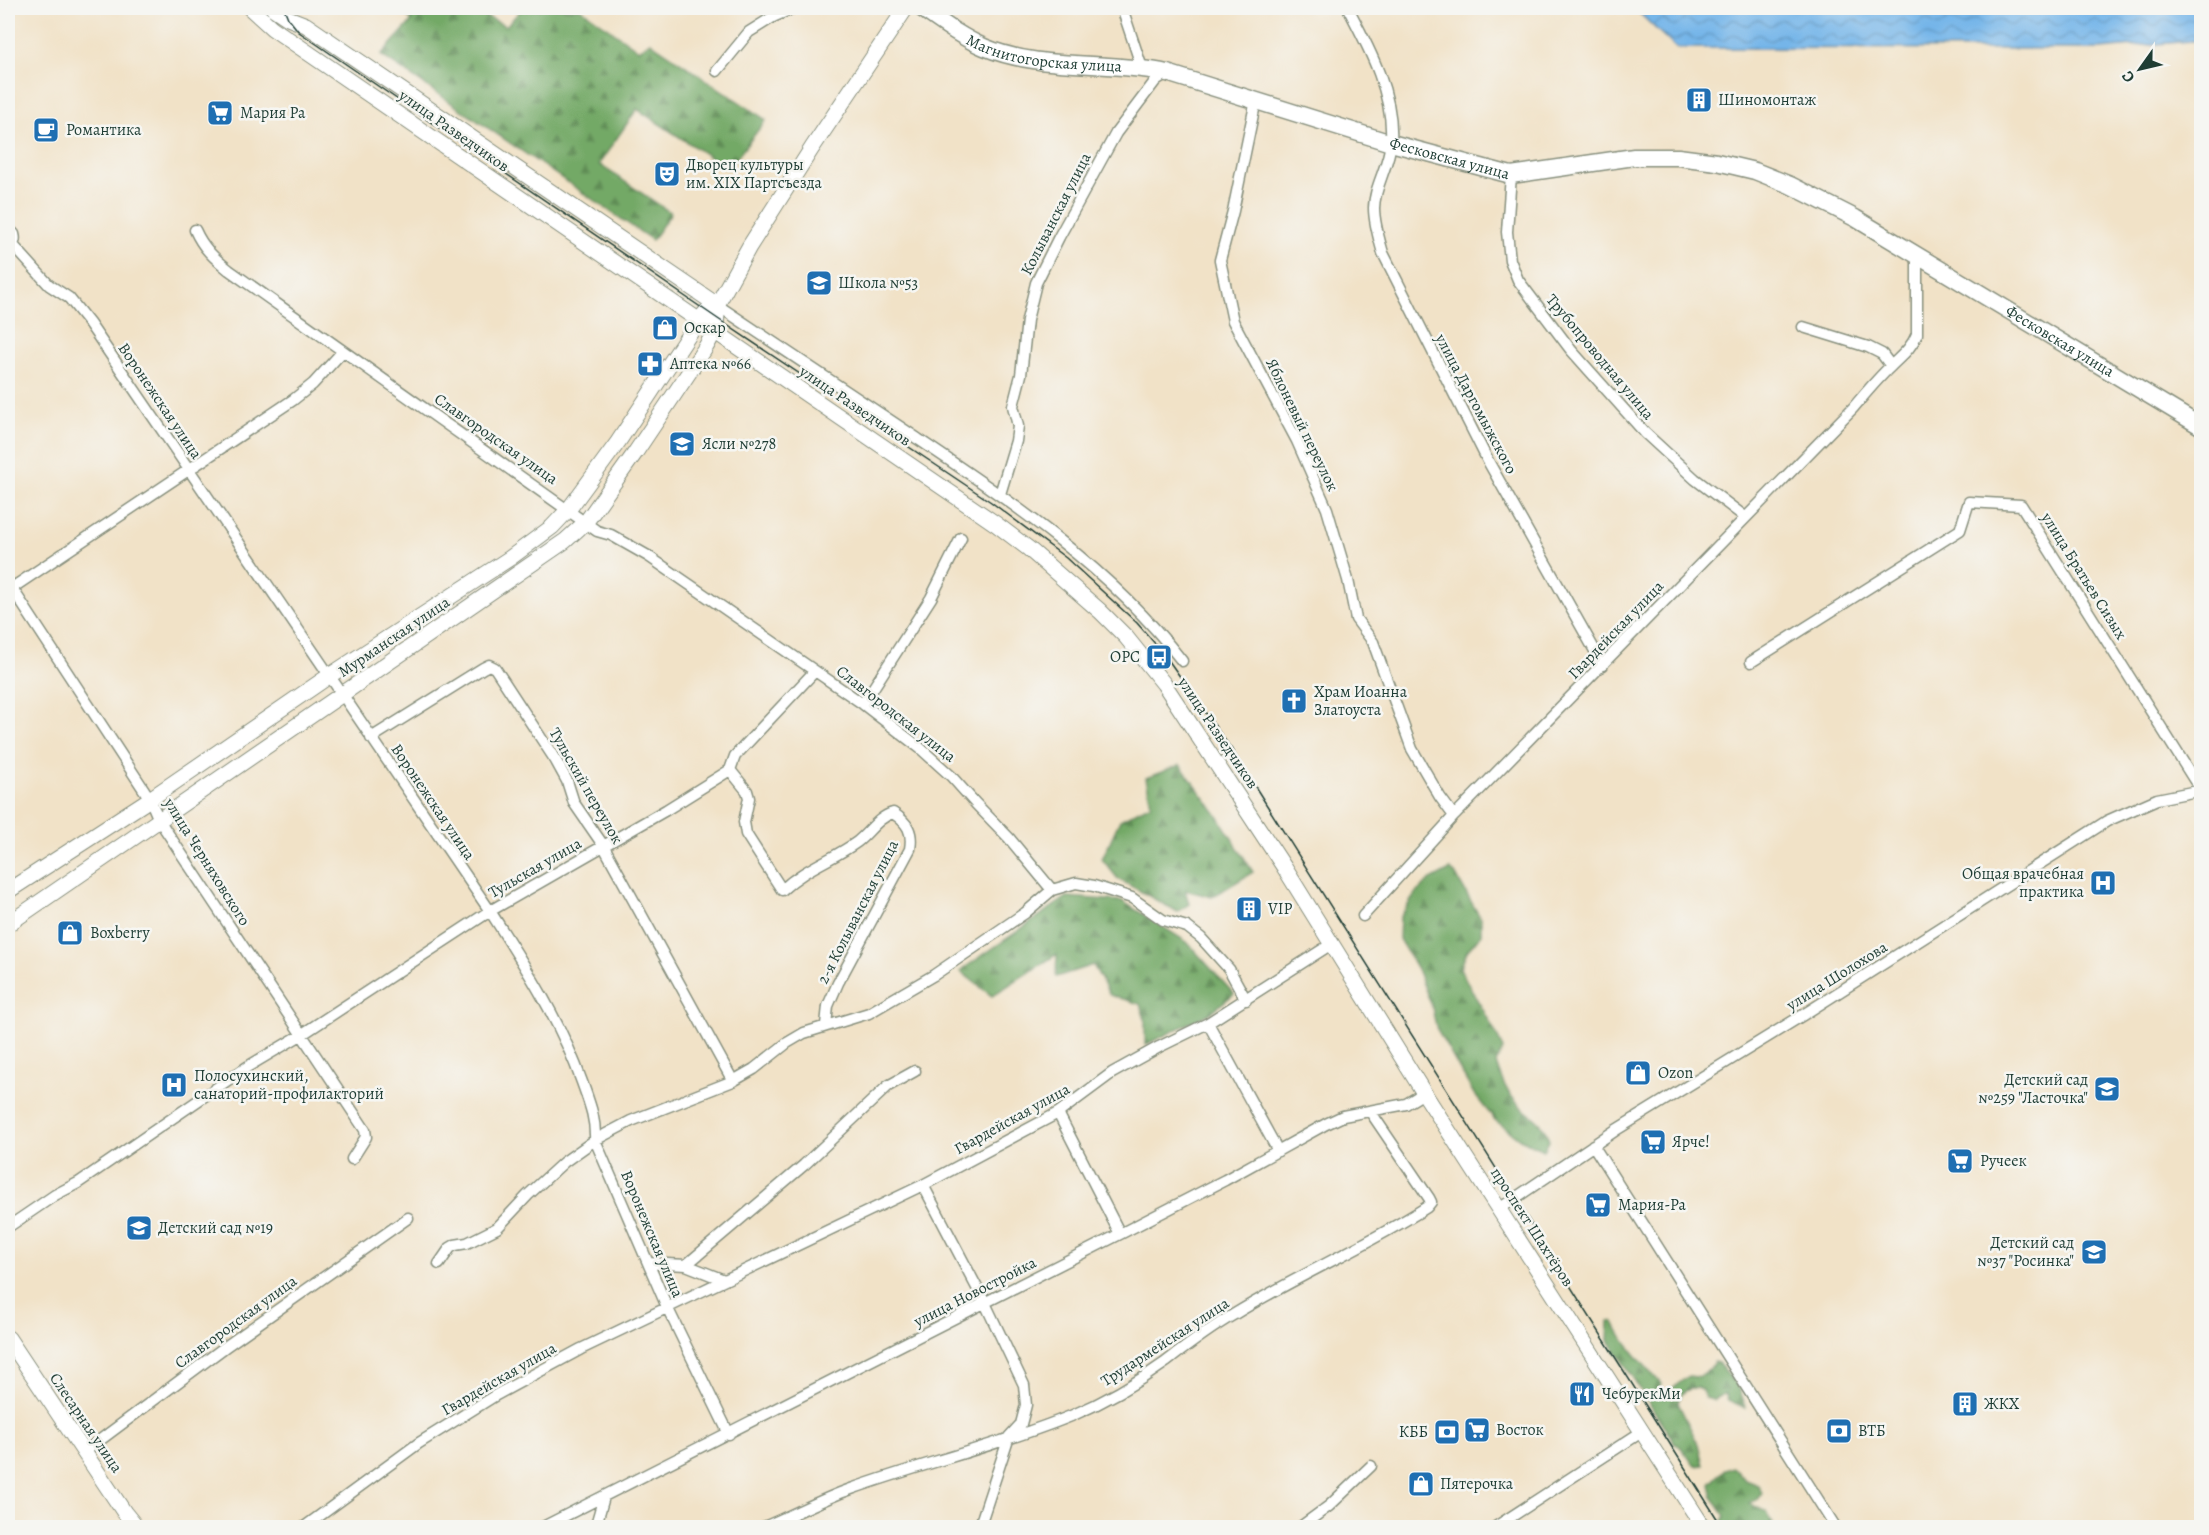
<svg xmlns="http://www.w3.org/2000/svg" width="2209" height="1535" font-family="Alegreya,serif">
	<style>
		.forest { fill: url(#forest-firs); stroke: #49734d; stroke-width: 1.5 }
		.water { fill: url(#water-waves); stroke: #4a798e; stroke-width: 1.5 }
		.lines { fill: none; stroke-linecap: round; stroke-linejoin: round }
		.minor-casing { stroke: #88907e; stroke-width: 13 }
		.secondary-casing { stroke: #88907e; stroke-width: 17 }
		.primary-casing { stroke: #88907e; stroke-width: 19 }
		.minor { stroke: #fff; stroke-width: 10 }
		.secondary { stroke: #fff; stroke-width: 15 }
		.primary { stroke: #fff; stroke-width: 16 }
		.tram { stroke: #1f3d34; stroke-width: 1.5 }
		.labels { text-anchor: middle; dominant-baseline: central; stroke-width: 5; stroke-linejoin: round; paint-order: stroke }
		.street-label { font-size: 16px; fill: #1f3d34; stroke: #f6f6f2 }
		.poi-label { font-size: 16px; fill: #1f3d34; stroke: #f6f6f2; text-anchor: start }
	</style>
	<defs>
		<pattern id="forest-firs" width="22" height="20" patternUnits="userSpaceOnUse" patternTransform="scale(1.5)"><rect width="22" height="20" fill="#73a966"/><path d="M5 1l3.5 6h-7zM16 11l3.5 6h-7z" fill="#5e8b55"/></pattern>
		<pattern id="water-waves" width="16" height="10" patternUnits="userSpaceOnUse" patternTransform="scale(1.5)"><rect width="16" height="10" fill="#75b5e9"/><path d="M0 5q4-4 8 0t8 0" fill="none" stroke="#5f94be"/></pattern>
	</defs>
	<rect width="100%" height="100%" fill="#f6f6f2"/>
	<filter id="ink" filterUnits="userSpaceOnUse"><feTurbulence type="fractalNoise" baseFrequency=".0167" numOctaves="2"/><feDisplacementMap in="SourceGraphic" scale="12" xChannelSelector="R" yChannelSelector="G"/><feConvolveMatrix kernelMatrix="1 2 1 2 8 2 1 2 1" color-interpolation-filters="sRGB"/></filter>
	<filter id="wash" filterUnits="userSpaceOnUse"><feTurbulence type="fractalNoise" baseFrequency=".008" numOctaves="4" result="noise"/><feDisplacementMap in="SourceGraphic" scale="24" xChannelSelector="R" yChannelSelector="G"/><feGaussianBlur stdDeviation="1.35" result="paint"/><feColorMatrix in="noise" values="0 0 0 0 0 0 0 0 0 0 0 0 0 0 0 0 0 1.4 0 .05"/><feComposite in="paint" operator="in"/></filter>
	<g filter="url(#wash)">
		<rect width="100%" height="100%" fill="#f1e2c7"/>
		<path class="forest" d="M398,8H443L452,10L454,8H469L506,26L523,8H580L639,50L650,42L766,120L728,169L637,109L599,164L671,213L652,240L381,55L412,21Z
			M1180,765L1216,813L1253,872L1212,897L1185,890L1189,904L1178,912L1118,879L1102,859L1120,820L1151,804L1146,778Z
			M1450,870L1455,874L1481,919V935L1467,951L1460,968C1473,996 1492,1021 1503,1049L1496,1063C1501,1078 1505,1090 1516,1102C1529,1117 1544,1119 1549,1141L1544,1150L1520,1139L1495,1120L1474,1094L1437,1030L1431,1004L1417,969L1399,939L1400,917L1416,893L1429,881Z
			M1067,897L1122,901L1187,942L1234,994L1210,1013L1145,1045V1019L1140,1004L1110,995L1093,965L1056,977L1057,954L992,996L960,971Z
			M1609,1321L1614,1322C1625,1346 1644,1364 1661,1384L1658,1391L1664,1399L1667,1392L1689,1376C1703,1379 1707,1373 1714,1362L1718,1363L1739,1388L1746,1408L1728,1400L1725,1393L1714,1400L1705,1398L1702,1390L1698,1387C1687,1389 1680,1392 1678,1403L1698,1444L1703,1465L1695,1466C1687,1458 1685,1448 1674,1442L1608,1339Z
			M1732,1467L1738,1471L1745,1480L1758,1485L1762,1493L1757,1500L1749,1503L1767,1512L1774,1527H1727L1722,1521L1725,1516L1713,1498L1710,1484L1723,1471Z"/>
		<path class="water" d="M1634,8H2201V40L2100,49L1676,48Z"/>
	</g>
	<g filter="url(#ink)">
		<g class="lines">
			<defs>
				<path id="minor" d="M1122,8L1142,68
					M1348,8C1369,48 1394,94 1391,141C1390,164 1374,186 1374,208C1374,223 1379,239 1383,253L1488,461L1603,665
					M717,71L749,32L773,17L794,8
					M1256,100L1233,211L1220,260L1233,321L1297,441L1327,509L1348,580L1356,619L1373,642L1412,749L1440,797L1454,816
					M1511,175L1507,232L1510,260L1518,280L1571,350L1645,433L1695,479L1745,517
					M8,228L14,234C16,241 14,244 8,249
					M195,230C203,248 214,258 229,270L597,531L611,535L648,556L863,704L920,748L951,776L976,804L1009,838L1052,890
					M13,245L49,285L69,298L89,323L490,911C525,966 560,1020 582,1082C589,1102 596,1118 595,1140L667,1307L729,1434
					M717,305C784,349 851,394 918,439C1013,503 1111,569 1182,661
					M1803,327L1868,347L1882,354L1891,366
					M1000,494L1016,441L1018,426L1013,406L1021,375L1027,320L1036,283L1059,237L1116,133L1156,80L1167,73
					M8,582L150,799L159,820L365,1130L366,1137L352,1159
					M12,588L293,400L313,384L343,351
					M1751,662L1960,530L1969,502L2021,505L2195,781L2202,788
					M863,704L931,598L961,538
					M371,738L483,668L489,665L495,668L556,761L567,781L574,803L603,845L733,1081
					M730,770L747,791L749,798L744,822L746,834L782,890C805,868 832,860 857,842C869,833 878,817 893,813C908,823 913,832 910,849L838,983L828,1006L826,1025
					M1363,916L1454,816L1853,408C1865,394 1877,379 1891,366C1902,355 1911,349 1917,334V255
					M1208,1023L1278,1151
					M1058,1113L1120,1234
					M1593,1145L1836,1528
					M923,1185L985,1303L1024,1385L1026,1405L1021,1424L1009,1437L979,1528
					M1499,1209L1616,1130L1803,1015L2107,821L2157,799L2202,790
					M8,1227L55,1195L78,1183L247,1067L301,1035L490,911L666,810L730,770L735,756L815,671
					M648,1263L686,1265L724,1280
					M439,1264L450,1248L455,1245L467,1243L497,1228L528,1195L564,1162L595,1140L631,1121L733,1081L754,1069L787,1043L804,1033L869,1013L934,975L1025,913L1052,890L1076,883L1094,886L1132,898L1163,920L1187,927L1201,938L1229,969L1246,1000
					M686,1265L804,1165L888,1086L915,1071
					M84,1452L225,1347L408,1218
					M764,1527C793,1515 822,1499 851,1489C924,1463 1000,1445 1071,1416C1104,1402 1137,1383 1166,1362C1188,1345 1209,1329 1233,1315C1296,1276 1365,1247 1427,1207L1431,1202L1429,1198L1370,1111
					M303,1528L419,1443L496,1395L581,1349L923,1185L1058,1113L1112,1073L1159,1047L1208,1023L1333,943
					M541,1528L1120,1234L1225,1180L1326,1124L1343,1116L1406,1104L1424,1093
					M595,1528L604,1497
					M1299,1528L1329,1506L1371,1466
					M1494,1528L1643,1431"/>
				<path id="secondary" d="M250,8L272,28L996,524L1029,549L1100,611L1126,637L1164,684L1284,867L1424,1093L1704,1528
					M273,8L288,18L306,25L717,305
					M8,891L150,799L329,676L510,558L552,527L569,509L618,442L698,321L707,311L717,305L749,247L812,148L906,8
					M8,924L565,541L586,522L635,453L704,350C714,334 718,324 717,305
					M8,1338L124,1512L137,1528"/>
				<g id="primary">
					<path id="s1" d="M921,8C941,22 961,37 984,47C1041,71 1107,60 1167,73L1391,143L1511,175L1634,157H1678L1717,162L1755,171L1790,185L1855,218L2202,427"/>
				</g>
			</defs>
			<use href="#minor" class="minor-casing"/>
			<use href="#secondary" class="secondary-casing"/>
			<use href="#primary" class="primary-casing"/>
			<use href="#minor" class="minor"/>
			<use href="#secondary" class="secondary"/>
			<use href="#primary" class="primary"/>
			<path class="tram" d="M284,8L288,18L299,32L718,319L991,502L1066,558L1137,623L1164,654L1232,750L1723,1528"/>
		</g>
	</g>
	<defs>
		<symbol id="building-square" viewBox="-11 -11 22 22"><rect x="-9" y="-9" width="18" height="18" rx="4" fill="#1f6fb2" stroke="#f6f6f2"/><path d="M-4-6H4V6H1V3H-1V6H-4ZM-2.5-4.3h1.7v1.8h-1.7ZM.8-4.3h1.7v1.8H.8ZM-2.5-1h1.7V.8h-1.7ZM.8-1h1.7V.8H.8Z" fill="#fff"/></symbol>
		<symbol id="supermarket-square" viewBox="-11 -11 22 22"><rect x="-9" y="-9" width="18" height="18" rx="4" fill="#1f6fb2" stroke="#f6f6f2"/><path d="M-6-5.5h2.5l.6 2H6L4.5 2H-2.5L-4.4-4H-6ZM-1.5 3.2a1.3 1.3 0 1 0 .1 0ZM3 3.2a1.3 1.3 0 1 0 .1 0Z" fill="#fff"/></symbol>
		<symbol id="cafe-square" viewBox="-11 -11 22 22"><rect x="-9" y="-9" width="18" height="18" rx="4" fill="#1f6fb2" stroke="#f6f6f2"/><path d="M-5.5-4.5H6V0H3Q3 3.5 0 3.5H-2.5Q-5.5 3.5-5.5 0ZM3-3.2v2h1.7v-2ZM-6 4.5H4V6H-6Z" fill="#fff"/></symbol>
		<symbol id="theatre-square" viewBox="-11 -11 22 22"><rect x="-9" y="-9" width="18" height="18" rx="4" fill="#1f6fb2" stroke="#f6f6f2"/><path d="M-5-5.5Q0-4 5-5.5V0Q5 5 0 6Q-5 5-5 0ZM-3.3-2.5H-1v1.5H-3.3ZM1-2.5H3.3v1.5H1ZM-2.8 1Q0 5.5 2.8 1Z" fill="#fff"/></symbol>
		<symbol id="school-square" viewBox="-11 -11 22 22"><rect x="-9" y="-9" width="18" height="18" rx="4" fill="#1f6fb2" stroke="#f6f6f2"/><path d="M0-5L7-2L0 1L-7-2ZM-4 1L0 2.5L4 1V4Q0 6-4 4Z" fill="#fff"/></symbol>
		<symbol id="shop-square" viewBox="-11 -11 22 22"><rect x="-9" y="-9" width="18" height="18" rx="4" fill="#1f6fb2" stroke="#f6f6f2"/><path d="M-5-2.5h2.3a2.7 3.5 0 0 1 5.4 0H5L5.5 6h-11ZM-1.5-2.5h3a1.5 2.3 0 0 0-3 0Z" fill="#fff"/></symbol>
		<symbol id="pharmacy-square" viewBox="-11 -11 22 22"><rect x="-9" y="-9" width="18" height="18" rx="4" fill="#1f6fb2" stroke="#f6f6f2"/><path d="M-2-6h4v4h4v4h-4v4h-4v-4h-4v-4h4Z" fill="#fff"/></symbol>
		<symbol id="bus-square" viewBox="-11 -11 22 22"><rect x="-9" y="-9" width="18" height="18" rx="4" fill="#1f6fb2" stroke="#f6f6f2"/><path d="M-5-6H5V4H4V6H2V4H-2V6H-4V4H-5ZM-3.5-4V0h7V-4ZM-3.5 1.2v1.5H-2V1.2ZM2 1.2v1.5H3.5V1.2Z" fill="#fff"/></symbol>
		<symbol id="church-square" viewBox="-11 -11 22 22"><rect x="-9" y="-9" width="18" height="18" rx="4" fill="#1f6fb2" stroke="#f6f6f2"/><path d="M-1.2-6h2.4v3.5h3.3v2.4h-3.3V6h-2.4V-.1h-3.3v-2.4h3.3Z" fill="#fff"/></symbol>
		<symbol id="hospital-square" viewBox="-11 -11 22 22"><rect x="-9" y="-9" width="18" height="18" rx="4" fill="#1f6fb2" stroke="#f6f6f2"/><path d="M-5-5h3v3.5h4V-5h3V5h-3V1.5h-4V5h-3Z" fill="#fff"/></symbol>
		<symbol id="restaurant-square" viewBox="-11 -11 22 22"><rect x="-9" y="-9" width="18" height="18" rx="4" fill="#1f6fb2" stroke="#f6f6f2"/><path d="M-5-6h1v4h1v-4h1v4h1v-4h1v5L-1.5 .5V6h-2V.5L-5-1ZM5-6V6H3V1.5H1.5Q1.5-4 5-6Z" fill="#fff"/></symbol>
		<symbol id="bank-square" viewBox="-11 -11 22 22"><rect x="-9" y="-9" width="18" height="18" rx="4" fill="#1f6fb2" stroke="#f6f6f2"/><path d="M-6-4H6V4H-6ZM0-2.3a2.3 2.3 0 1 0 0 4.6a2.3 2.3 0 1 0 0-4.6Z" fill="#fff"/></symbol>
	</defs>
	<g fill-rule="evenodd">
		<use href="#building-square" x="1684" y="85" width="30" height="30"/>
		<use href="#supermarket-square" x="205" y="98" width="30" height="30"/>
		<use href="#cafe-square" x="31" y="115" width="30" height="30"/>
		<use href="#theatre-square" x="652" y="159" width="30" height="30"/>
		<use href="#school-square" x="804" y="268" width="30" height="30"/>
		<use href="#shop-square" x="650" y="313" width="30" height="30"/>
		<use href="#pharmacy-square" x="635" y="349" width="30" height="30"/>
		<use href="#school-square" x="667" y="429" width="30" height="30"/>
		<use href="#bus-square" x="1144" y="642" width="30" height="30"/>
		<use href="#church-square" x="1279" y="686" width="30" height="30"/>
		<use href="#hospital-square" x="2088" y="868" width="30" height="30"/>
		<use href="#building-square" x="1234" y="894" width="30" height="30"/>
		<use href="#shop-square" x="55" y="918" width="30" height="30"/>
		<use href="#shop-square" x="1623" y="1058" width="30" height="30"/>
		<use href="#hospital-square" x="159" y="1070" width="30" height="30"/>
		<use href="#school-square" x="2092" y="1074" width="30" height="30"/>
		<use href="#supermarket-square" x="1638" y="1127" width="30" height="30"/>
		<use href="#supermarket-square" x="1945" y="1146" width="30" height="30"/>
		<use href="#supermarket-square" x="1583" y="1190" width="30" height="30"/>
		<use href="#school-square" x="124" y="1213" width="30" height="30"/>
		<use href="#school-square" x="2079" y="1237" width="30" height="30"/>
		<use href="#restaurant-square" x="1567" y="1379" width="30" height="30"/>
		<use href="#building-square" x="1950" y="1389" width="30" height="30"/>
		<use href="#supermarket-square" x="1462" y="1415" width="30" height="30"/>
		<use href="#bank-square" x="1824" y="1416" width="30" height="30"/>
		<use href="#bank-square" x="1432" y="1417" width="30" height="30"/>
		<use href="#shop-square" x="1406" y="1469" width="30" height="30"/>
	</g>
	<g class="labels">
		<g class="street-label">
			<text stroke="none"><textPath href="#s1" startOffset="135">Магнитогорская улица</textPath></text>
			<text transform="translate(454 131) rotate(35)">улица Разведчиков</text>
			<text stroke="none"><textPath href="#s1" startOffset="555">Фесковская улица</textPath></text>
			<text transform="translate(1056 214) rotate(-63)">Колыванская улица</text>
			<text stroke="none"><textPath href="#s1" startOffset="1215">Фесковская улица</textPath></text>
			<text transform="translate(1600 357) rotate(50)">Трубопроводная улица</text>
			<text transform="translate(160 401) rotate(56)">Воронежская улица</text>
			<text transform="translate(1476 404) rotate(62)">улица Даргомыжского</text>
			<text transform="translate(855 406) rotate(34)">улица Разведчиков</text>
			<text transform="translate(1302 425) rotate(64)">Яблоневый переулок</text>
			<text transform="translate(496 439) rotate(35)">Славгородская улица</text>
			<text transform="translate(2084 576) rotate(58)">улица Братьев Сизых</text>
			<text transform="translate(1616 630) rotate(-46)">Гвардейская улица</text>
			<text transform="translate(394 637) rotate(-34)">Мурманская улица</text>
			<text transform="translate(896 714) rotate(38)">Славгородская улица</text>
			<text transform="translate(1218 733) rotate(56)">улица Разведчиков</text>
			<text transform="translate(586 786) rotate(60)">Тульский переулок</text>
			<text transform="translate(433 802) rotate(56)">Воронежская улица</text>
			<text transform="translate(207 862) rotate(58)">улица Черняховского</text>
			<text transform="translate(535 868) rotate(-30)">Тульская улица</text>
			<text transform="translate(858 912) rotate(-63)">2-я Колыванская улица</text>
			<text transform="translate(1837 976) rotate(-32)">улица Шолохова</text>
			<text transform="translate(1012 1119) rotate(-29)">Гвардейская улица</text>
			<text transform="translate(1532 1227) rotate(57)">проспект Шахтёров</text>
			<text transform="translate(652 1234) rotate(67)">Воронежская улица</text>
			<text transform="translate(975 1292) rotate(-27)">улица Новостройка</text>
			<text transform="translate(236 1322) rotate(-36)">Славгородская улица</text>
			<text transform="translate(1165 1342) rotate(-33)">Трудармейская улица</text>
			<text transform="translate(499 1379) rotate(-30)">Гвардейская улица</text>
			<text transform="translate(86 1423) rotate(56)">Слесарная улица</text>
		</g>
		<g class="poi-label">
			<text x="1718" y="100">Шиномонтаж</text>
			<text x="240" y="113">Мария Ра</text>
			<text x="66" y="130">Романтика</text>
			<text x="686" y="165">Дворец культуры<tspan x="686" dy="18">им. XIX Партсъезда</tspan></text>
			<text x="838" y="283">Школа №53</text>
			<text x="684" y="328">Оскар</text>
			<text x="670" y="364">Аптека №66</text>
			<text x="702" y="444">Ясли №278</text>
			<text x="1140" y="657" text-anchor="end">ОРС</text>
			<text x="1314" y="692">Храм Иоанна<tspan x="1314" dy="18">Златоуста</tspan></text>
			<text x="2084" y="874" text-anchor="end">Общая врачебная<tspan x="2084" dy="18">практика</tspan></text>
			<text x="1268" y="909">VIP</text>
			<text x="90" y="933">Boxberry</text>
			<text x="1658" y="1073">Ozon</text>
			<text x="194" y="1076">Полосухинский,<tspan x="194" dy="18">санаторий-профилакторий</tspan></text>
			<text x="2088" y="1080" text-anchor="end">Детский сад<tspan x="2088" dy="18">№259 "Ласточка"</tspan></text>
			<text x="1672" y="1142">Ярче!</text>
			<text x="1980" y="1161">Ручеек</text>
			<text x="1618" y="1205">Мария-Ра</text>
			<text x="158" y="1228">Детский сад №19</text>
			<text x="2074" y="1243" text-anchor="end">Детский сад<tspan x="2074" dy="18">№37 "Росинка"</tspan></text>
			<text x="1602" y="1394">ЧебурекМи</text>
			<text x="1984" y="1404">ЖКХ</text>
			<text x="1496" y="1430">Восток</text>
			<text x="1858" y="1431">ВТБ</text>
			<text x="1428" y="1432" text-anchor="end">КББ</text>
			<text x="1440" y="1484">Пятерочка</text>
		</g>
	</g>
	<rect width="2209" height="1535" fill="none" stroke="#f6f6f2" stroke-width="30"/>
	<g transform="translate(2140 69) rotate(236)" stroke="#f6f6f2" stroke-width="4.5" paint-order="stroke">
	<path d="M0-4.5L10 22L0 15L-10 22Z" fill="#1f3d34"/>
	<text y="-9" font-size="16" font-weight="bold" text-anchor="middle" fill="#1f3d34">С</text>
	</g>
</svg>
